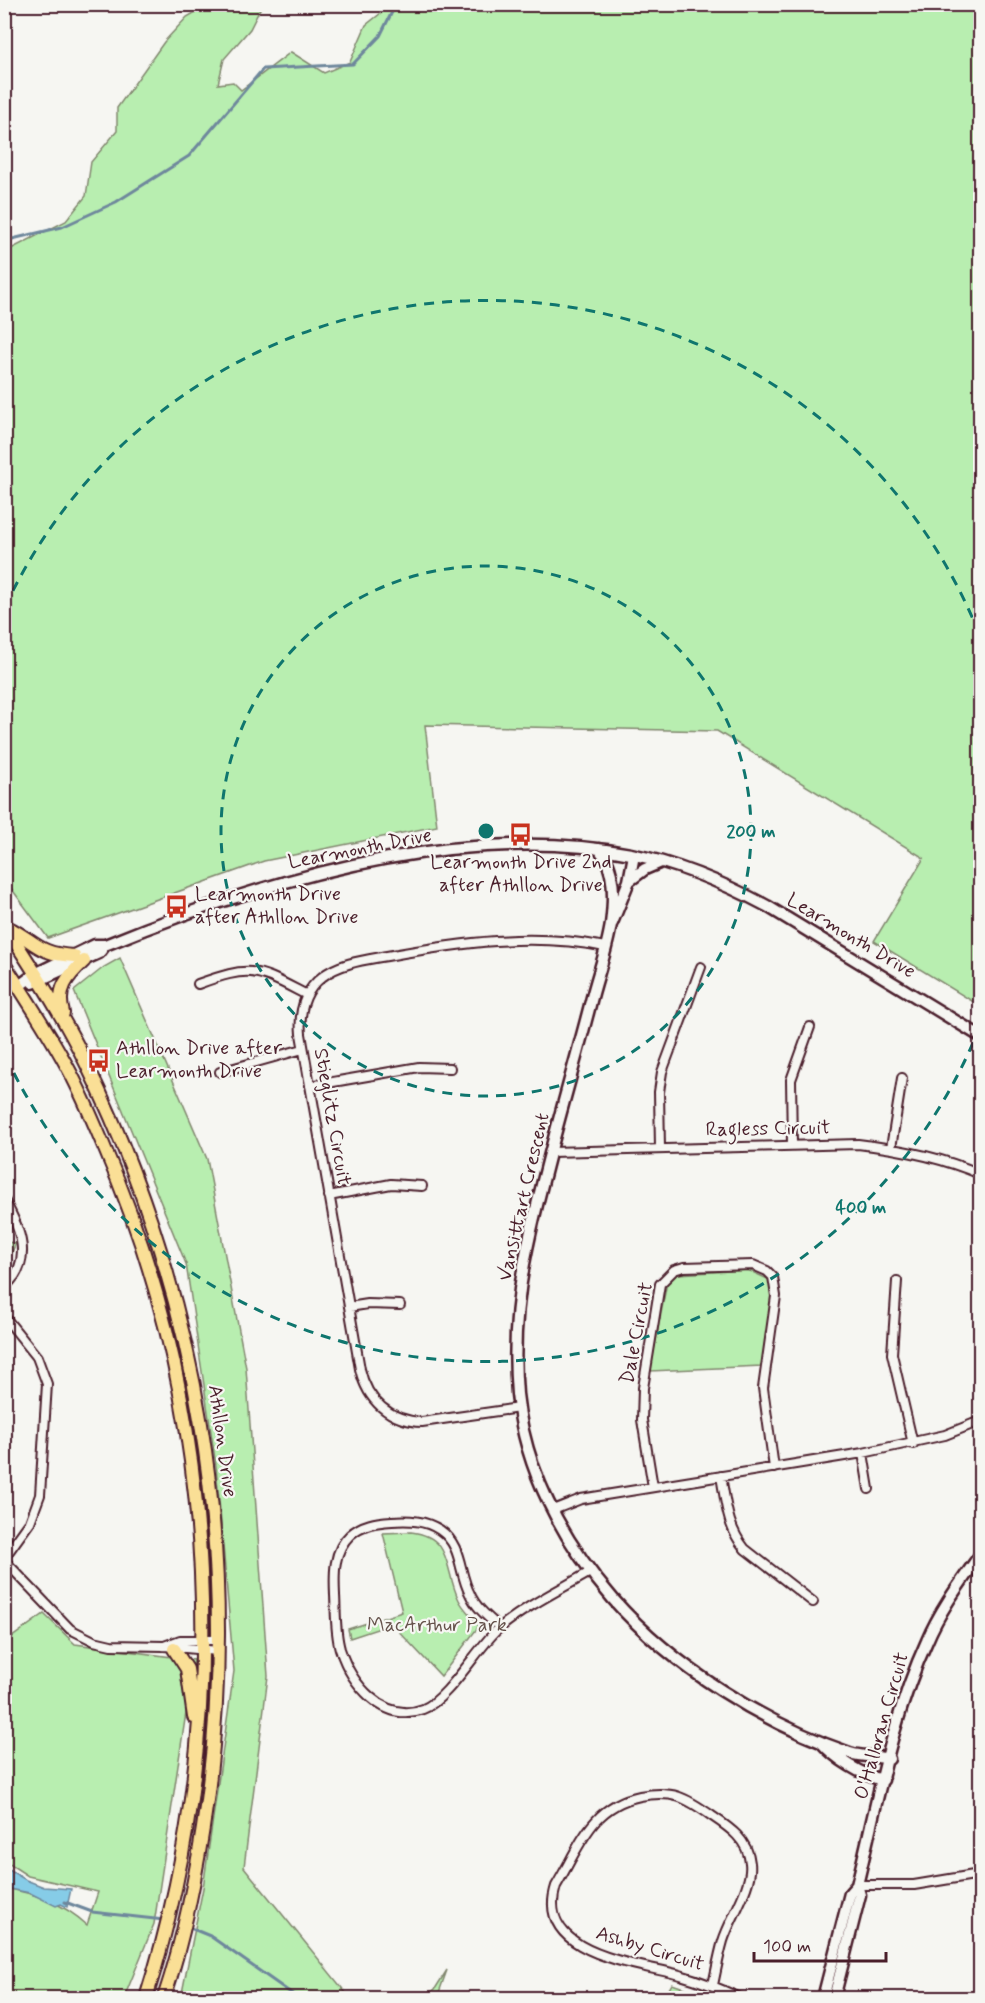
<svg xmlns="http://www.w3.org/2000/svg" width="985" height="2003" font-family="Mynerve,sans-serif">
	<style>
		.green { fill: #b8eeb0; stroke: #81866e; stroke-width: 1.5 }
		.water { fill: #86cce7; stroke: #6e879c; stroke-width: 1.5 }
		.lines { fill: none; stroke-linecap: round; stroke-linejoin: round }
		.stream { stroke: #6e879c; stroke-width: 3 }
		.street-casing { stroke: #4a1f2b; stroke-width: 12 }
		.secondary-casing { stroke: #4a1f2b; stroke-width: 15 }
		.primary-casing { stroke: #4a1f2b; stroke-width: 16 }
		.street { stroke: #f6f6f2; stroke-width: 8 }
		.secondary { stroke: #f6f6f2; stroke-width: 10 }
		.primary { stroke: #fadf96; stroke-width: 12 }
		.ring { fill: none; stroke: #0f766e; stroke-width: 3; stroke-dasharray: 10 8 }
		.labels { text-anchor: middle; dominant-baseline: central; stroke-width: 4.5; stroke-linejoin: round; paint-order: stroke }
		.street-label { font-size: 20px; fill: #4a1f2b; stroke: #f6f6f2 }
		.poi-label { font-size: 20px; fill: #4a1f2b; stroke: #f6f6f2; text-anchor: start }
		.park-label { font-size: 20px; fill: #66534c; stroke: #f6f6f2 }
		.centre { fill: #0f766e; stroke: #f6f6f2; stroke-width: 3 }
		.ring-label { font-size: 18px; text-anchor: middle; font-weight: bold; fill: #0f766e; stroke: #f6f6f2; stroke-width: 4.5; stroke-linejoin: round; paint-order: stroke }
	</style>
	<rect width="100%" height="100%" fill="#f6f6f2"/>
	<filter id="ink" filterUnits="userSpaceOnUse"><feTurbulence type="fractalNoise" baseFrequency=".0167" numOctaves="2"/><feDisplacementMap in="SourceGraphic" scale="12" xChannelSelector="R" yChannelSelector="G"/><feConvolveMatrix kernelMatrix="1 2 1 2 8 2 1 2 1" color-interpolation-filters="sRGB"/></filter>
	<g filter="url(#ink)">
		<path class="green" d="M262,5L250,29L224,59L218,84L233,82L241,90L291,52L324,73L350,62L366,25L381,13L385,5H980V1006L874,941L924,858L717,731L425,725L437,826L264,861L48,938L5,880V252L66,221L86,196L91,162L117,131V108L164,42L187,17L206,6Z
			M120,958L207,1159L246,1368L268,1676L244,1867L346,1993L355,1998H181L203,1888L234,1671L216,1466L186,1264L74,991L104,967Z
			M5,1242L16,1243L5,1268L4,1242Z
			M748,1270L770,1280L773,1291L762,1366L650,1371L667,1282L677,1274Z
			M411,1532C454,1537 444,1571 459,1600C464,1610 473,1617 479,1626L441,1676L392,1624L350,1638L348,1629L402,1612L383,1533Z
			M44,1614L75,1644L194,1660L154,1924L124,1998H5V1888C37,1894 63,1903 87,1925L98,1892L28,1876L5,1861L4,1643Z
			M447,1970L437,1998H425L435,1989Z
			M672,1984L699,1993L697,1998H664Z"/>
		<path class="water" d="M4,1867L26,1880L44,1887L71,1889L67,1907L61,1904L56,1906L30,1893L5,1888Z"/>
		<g class="lines">
			<path class="stream" d="M4,241L62,227L116,202L189,156L263,69L353,64L380,36L396,4
				M65,1902L92,1912L164,1920
				M188,1927L210,1936L298,1998"/>
			<defs>
				<path id="street" d="M198,984C253,964 256,969 307,995
					M220,1072L303,1049
					M310,1086L419,1067L450,1068
					M792,1145L791,1080L810,1027
					M660,1148L659,1092L662,1072L701,967
					M891,1148L902,1078
					M551,1152L858,1144C900,1149 941,1157 980,1174
					M329,1196L391,1184L422,1186
					M4,1200C20,1228 35,1262 4,1287
					M897,1281L892,1354L913,1444
					M349,1307L368,1304L400,1305
					M4,1316L37,1357L47,1384L40,1495L30,1522L4,1558
					M519,1408L422,1422C390,1421 367,1401 360,1369L301,1034C299,1012 304,991 322,977C339,963 365,960 387,956C458,943 533,932 605,947
					M863,1453L869,1489
					M721,1476C726,1503 727,1527 745,1549L813,1602
					M653,1487L642,1420L643,1388L660,1284L674,1270L684,1267L753,1265L767,1271L773,1277L776,1296L763,1388L774,1468
					M553,1510L581,1499L863,1453L945,1435L980,1421
					M4,1560L70,1629L94,1641L111,1645L164,1646L218,1651
					M500,1628C489,1618 476,1608 470,1594C458,1572 463,1546 440,1530C425,1520 409,1520 392,1521C376,1522 362,1524 350,1535C333,1551 334,1574 335,1595C336,1613 335,1632 340,1649C351,1683 383,1724 423,1709C447,1700 476,1650 497,1630C524,1607 559,1590 590,1572
					M164,1646L180,1640H219
					M857,1885H914L980,1874
					M713,1985C716,1971 719,1955 723,1941C730,1918 753,1886 750,1863C748,1840 730,1828 712,1816C685,1797 673,1790 640,1796C591,1806 580,1846 556,1886C534,1955 637,1963 680,1975C702,1981 721,1989 740,1998"/>
				<path id="secondary" d="M599,849C616,868 614,900 611,924C607,951 596,979 590,1005C569,1086 544,1167 527,1249C517,1296 513,1347 517,1394C525,1471 563,1541 613,1599C673,1667 764,1724 850,1753C862,1757 876,1756 889,1759
					M629,881L645,869L659,863
					M612,923L629,881L634,855
					M33,983L99,953L105,945
					M19,986L35,974L95,945H105C263,880 460,821 631,854C679,864 724,883 767,906L980,1036
					M821,1742C836,1759 861,1775 883,1780
					M823,1998L850,1893L857,1885
					M834,1998L860,1895L857,1885C877,1803 892,1717 927,1641C940,1610 961,1582 980,1555"/>
				<path id="primary" d="M4,925C34,970 64,1017 87,1065C198,1294 240,1549 207,1800C198,1867 185,1935 164,1998
					M7,927C37,942 37,954 74,956
					M4,964C27,999 50,1034 69,1070C83,1096 94,1123 105,1149C219,1414 233,1724 146,1998
					M63,1013C56,989 67,977 84,961
					M174,1649L187,1669L194,1717"/>
			</defs>
			<use href="#street" class="street-casing"/>
			<use href="#secondary" class="secondary-casing"/>
			<use href="#primary" class="primary-casing"/>
			<use href="#street" class="street"/>
			<use href="#secondary" class="secondary"/>
			<use href="#primary" class="primary"/>
		</g>
	</g>
	<g class="ring">
		<circle cx="486" cy="831" r="265"/>
		<path d="M980 1026A531 531 0 0 1 5 1055M5 607A531 531 0 0 1 980 636"/>
	</g>
	<defs>
		<symbol id="bus-bare" viewBox="-9 -9 18 18"><path d="M-5-6H5V4H4V6H2V4H-2V6H-4V4H-5ZM-3.5-4V0h7V-4ZM-3.5 1.2v1.5H-2V1.2ZM2 1.2v1.5H3.5V1.2Z" fill="#c8321e" stroke="#f6f6f2" stroke-width="2.5" paint-order="stroke"/></symbol>
	</defs>
	<g fill-rule="evenodd">
		<use href="#bus-bare" x="504" y="818" width="33" height="33"/>
		<use href="#bus-bare" x="160" y="890" width="33" height="33"/>
		<use href="#bus-bare" x="82" y="1044" width="33" height="33"/>
	</g>
	<g class="labels">
		<g class="street-label">
			<text transform="translate(360 849) rotate(-11)">Learmonth Drive</text>
			<text transform="translate(851 936) rotate(31)">Learmonth Drive</text>
			<text transform="translate(332 1117) rotate(80)">Stieglitz Circuit</text>
			<text transform="translate(768 1129) rotate(-1)">Ragless Circuit</text>
			<text transform="translate(524 1197) rotate(-77)">Vansittart Crescent</text>
			<text transform="translate(637 1333) rotate(-79)">Dale Circuit</text>
			<text transform="translate(222 1441) rotate(82)">Athllon Drive</text>
			<text transform="translate(882 1726) rotate(-74)">O'Halloran Circuit</text>
			<text transform="translate(650 1949) rotate(17)">Ashby Circuit</text>
		</g>
		<g class="poi-label">
			<text x="521" y="862" text-anchor="middle">Learmonth Drive 2nd<tspan x="521" dy="23">after Athllon Drive</tspan></text>
			<text x="195" y="894">Learmonth Drive<tspan x="195" dy="23">after Athllon Drive</tspan></text>
			<text x="116" y="1048">Athllon Drive after<tspan x="116" dy="23">Learmonth Drive</tspan></text>
		</g>
		<g class="park-label">
			<text x="437" y="1625">MacArthur Park</text>
		</g>
	</g>
	<circle cx="486" cy="831" r="9" class="centre"/>
	<g class="ring-label">
		<text x="751" y="837">200 m</text>
		<text x="861" y="1213">400 m</text>
	</g>
	<rect width="985" height="2003" fill="none" stroke="#f6f6f2" stroke-width="24"/>
	<rect x="12" y="12" width="961" height="1979" fill="none" stroke="#4a1f2b" stroke-width="2" filter="url(#ink)"/>
	<path d="M754 1952v9h132v-9" fill="none" stroke="#4a1f2b" stroke-width="3"/>
	<text x="763" y="1952" font-size="18" fill="#4a1f2b" stroke="#f6f6f2" stroke-width="4.5" paint-order="stroke">100 m</text>
</svg>
